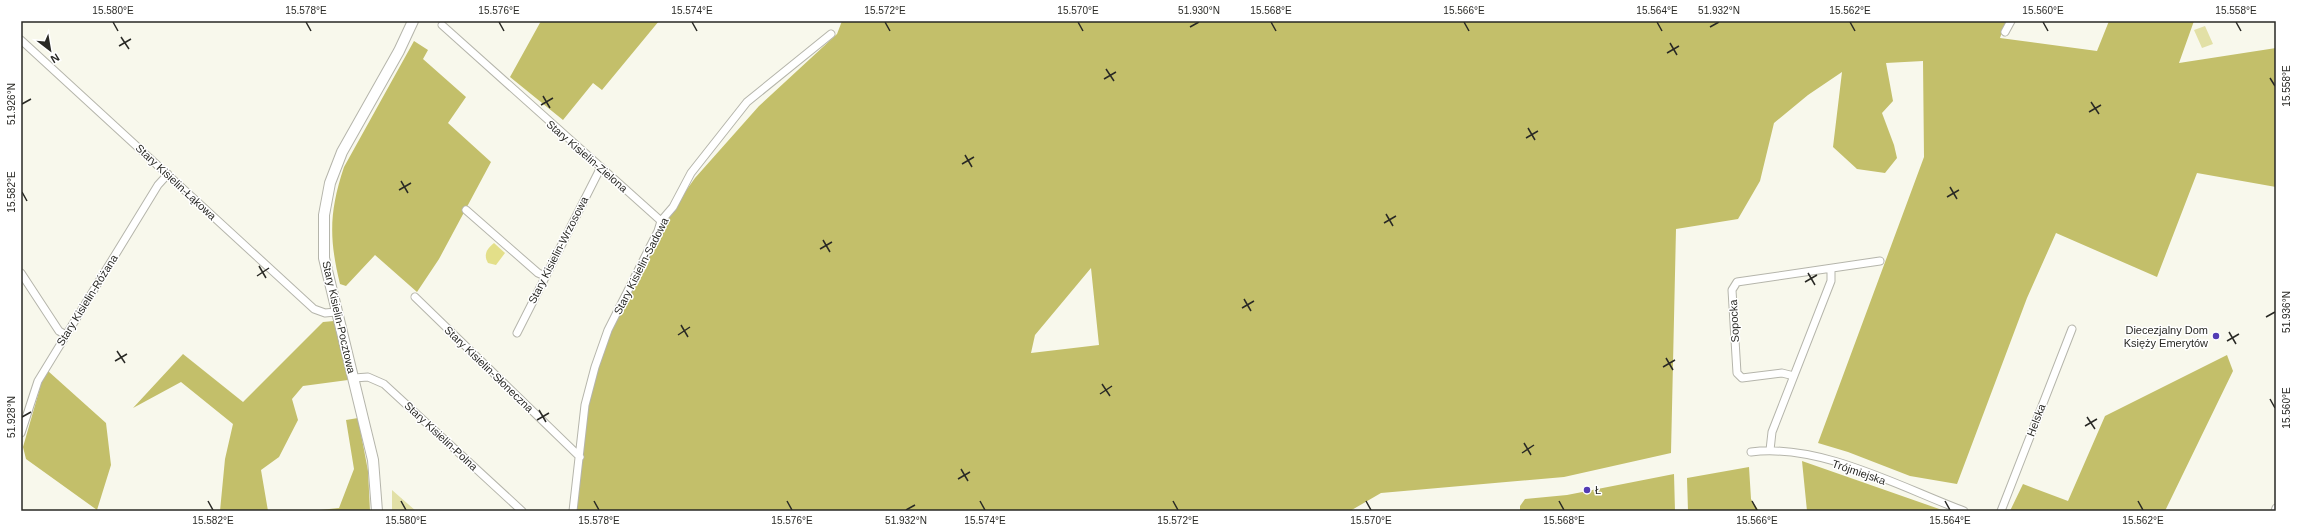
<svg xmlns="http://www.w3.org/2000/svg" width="2297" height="532" font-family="Helvetica,sans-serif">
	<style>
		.green { fill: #e2e0a6 }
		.forest { fill: #c3bf6a; fill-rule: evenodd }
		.water { fill: #e3df89 }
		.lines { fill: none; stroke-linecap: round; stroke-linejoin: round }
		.street-casing { stroke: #b5b5ab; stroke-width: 9 }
		.secondary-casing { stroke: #b5b5ab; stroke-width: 12 }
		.street { stroke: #fff; stroke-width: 7 }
		.secondary { stroke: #fff; stroke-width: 10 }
		.ticks { fill: none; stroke: #292925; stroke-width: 1.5 }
		.poi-dot { fill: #533cb4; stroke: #fff; stroke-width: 1.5 }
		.labels { text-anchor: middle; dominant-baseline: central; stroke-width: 3; stroke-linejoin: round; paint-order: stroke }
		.street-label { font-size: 11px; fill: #292925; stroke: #fff }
		.poi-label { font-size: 11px; fill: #292925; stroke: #fff; text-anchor: end }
		.neatline { fill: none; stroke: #292925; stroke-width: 1.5 }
		.ticks-label { font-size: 10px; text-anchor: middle; fill: #292925 }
	</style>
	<rect width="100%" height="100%" fill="#f8f8ec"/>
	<path class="green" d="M2205,26L2213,44L2202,48L2194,30Z
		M392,490L416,511H392Z"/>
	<path class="forest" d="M541,21H659L602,90L593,83L563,120L510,77Z
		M842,21H2006L2000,38L2097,51L2109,21H2194L2179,63L2276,48V187L2197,173L2157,277L2056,233L2027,298L1957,484L1910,476L1848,452L1818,443L1924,157L1923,61L1886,63L1893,101L1882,113L1894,145L1897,158L1885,173L1857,169L1833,147L1842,72L1808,95L1774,123L1760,181L1738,219L1676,229L1671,453L1564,477L1381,493L1350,511H572L591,373L614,321L663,223L695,178L759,106L837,34ZM1091,268L1099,345L1031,353L1035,335Z
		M414,41L428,50L423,59L466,97L448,123L491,162L439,259L417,292L375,255L346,286L340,284C329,239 329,212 344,167Z
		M334,321L348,380L303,386L292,399L298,420L279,457L261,470L268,511H220L225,459L233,424L181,382L133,408L183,354L243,402L323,322Z
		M2227,355L2233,371L2165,511H2010L2023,484L2068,501L2105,416Z
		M48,371L106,423L111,465L97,510L26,459L23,447L42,381Z
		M358,418L368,471L370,511H310L339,508L354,469L346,420Z
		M1802,461L1945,511H1807Z
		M1749,467L1751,499L1759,511H1688L1687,478Z
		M1674,474L1675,511H1520V506L1525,499L1567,495Z"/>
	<path class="water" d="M494,243L505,253L496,265L488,263C483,254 487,249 494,243Z"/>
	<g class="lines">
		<defs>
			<path id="street" d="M442,25L661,221
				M2005,32L2011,21
				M21,40L314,309L325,313L336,312
				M466,210L538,273L545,276
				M21,273L59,331L66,335
				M415,297L580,457
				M517,333L601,167
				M1794,376L1782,373L1742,378L1737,373L1732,290L1737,282L1880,261
				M354,378L368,377L384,384L522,511
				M21,433L38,381L158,185L168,174
				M1770,450L1772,432L1831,281V269
				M1751,452C1820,443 1900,487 1964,511
				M573,511L585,405L595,367L608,330L658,231L661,221L673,207L691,173L747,102L831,34
				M2001,511L2072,329
				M2275,511L2276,508"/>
			<path id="secondary" d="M377,511L373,460L324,258V215L330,183L342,152L399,51L413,21"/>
		</defs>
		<use href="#street" class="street-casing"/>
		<use href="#secondary" class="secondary-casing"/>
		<use href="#street" class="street"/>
		<use href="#secondary" class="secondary"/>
	</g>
	<path class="ticks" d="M113,22L118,31M306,22L311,31M499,22L504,31M692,22L697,31M885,22L890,31M1078,22L1083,31M1271,22L1276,31M1464,22L1469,31M1657,22L1662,31M1850,22L1855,31M2043,22L2048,31M2236,22L2241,31M1190,27L1199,22M1710,27L1719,22M121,37L129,49M1670,43L1677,55M119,46L131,39M1667,53L1679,46M1106,69L1114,81M2270,78L2275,86M1104,79L1116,72M543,96L550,108M2091,102L2099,114M22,104L31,99M541,105L553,98M2089,112L2101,105M1528,128L1535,140M1526,138L1538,131M965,155L972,167M962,164L974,157M401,181L408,193M1950,187L1957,199M399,190L411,183M22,192L27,201M1947,197L1959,190M1386,214L1393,226M1384,223L1396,216M823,240L830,252M820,249L832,242M259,266L266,278M1808,273L1815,285M257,276L269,268M1805,282L1817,275M1244,299L1251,311M1242,308L1254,301M2266,317L2275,312M681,325L688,337M2229,332L2236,344M678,335L690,327M2227,341L2239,334M117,351L125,363M1666,358L1673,370M115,361L127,354M1663,367L1675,360M1102,384L1110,396M1100,394L1112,386M2270,399L2275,408M539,410L546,422M22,417L31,412M2087,417L2095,429M537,420L549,413M2085,426L2097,419M1524,443L1531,455M1522,453L1534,445M961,469L968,481M958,479L970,472M208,501L213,510M401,501L406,510M594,501L599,510M787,501L792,510M980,501L985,510M1173,501L1178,510M1366,501L1371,510M1559,501L1564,510M1752,501L1757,510M1945,501L1950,510M2138,501L2143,510M906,510L915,505"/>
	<g class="poi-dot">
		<circle cx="2216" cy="336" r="4"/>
		<circle cx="1587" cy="490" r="4"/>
	</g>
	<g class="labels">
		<g class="street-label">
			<text transform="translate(587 156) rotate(41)">Stary Kisielin-Zielona</text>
			<text transform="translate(176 182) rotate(43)">Stary Kisielin-Łąkowa</text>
			<text transform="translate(558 250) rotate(-63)">Stary Kisielin-Wrzosowa</text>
			<text transform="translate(641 266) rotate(-63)">Stary Kisielin-Sadowa</text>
			<text transform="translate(87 300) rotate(-58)">Stary Kisielin-Różana</text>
			<text transform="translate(339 317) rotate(77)">Stary Kisielin-Pocztowa</text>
			<text transform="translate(1734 321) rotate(-93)">Sopocka</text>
			<text transform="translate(489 369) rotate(44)">Stary Kisielin-Słoneczna</text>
			<text transform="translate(2036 420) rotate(-69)">Helska</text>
			<text transform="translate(441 436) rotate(43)">Stary Kisielin-Polna</text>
			<text transform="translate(1859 472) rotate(19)">Trójmiejska</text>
		</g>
		<g class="poi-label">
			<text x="2208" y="330">Diecezjalny Dom<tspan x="2208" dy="13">Księży Emerytów</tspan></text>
			<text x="1595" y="490" text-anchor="start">Ł</text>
		</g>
	</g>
	<rect width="2297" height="532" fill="none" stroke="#ffffff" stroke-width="44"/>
	<g transform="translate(50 50) rotate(149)" stroke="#ffffff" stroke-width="3" paint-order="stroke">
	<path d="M0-3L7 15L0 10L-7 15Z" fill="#292925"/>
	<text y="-6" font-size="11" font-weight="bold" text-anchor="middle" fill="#292925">N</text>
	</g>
	<rect x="22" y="22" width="2253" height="488" class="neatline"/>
	<g class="ticks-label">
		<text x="113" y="14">15.580°E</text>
		<text x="306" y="14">15.578°E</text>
		<text x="499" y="14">15.576°E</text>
		<text x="692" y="14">15.574°E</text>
		<text x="885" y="14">15.572°E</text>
		<text x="1078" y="14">15.570°E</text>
		<text x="1199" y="14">51.930°N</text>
		<text x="1271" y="14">15.568°E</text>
		<text x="1464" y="14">15.566°E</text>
		<text x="1657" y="14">15.564°E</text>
		<text x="1719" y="14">51.932°N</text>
		<text x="1850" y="14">15.562°E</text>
		<text x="2043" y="14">15.560°E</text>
		<text x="2236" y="14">15.558°E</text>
		<text transform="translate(2286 86) rotate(-90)" y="4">15.558°E</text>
		<text transform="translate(11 104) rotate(-90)" y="4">51.926°N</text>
		<text transform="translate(11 192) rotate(-90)" y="4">15.582°E</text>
		<text transform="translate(2286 312) rotate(-90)" y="4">51.936°N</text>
		<text transform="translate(2286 408) rotate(-90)" y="4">15.560°E</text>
		<text transform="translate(11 417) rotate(-90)" y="4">51.928°N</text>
		<text x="213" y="524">15.582°E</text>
		<text x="406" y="524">15.580°E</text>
		<text x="599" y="524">15.578°E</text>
		<text x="792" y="524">15.576°E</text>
		<text x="906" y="524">51.932°N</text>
		<text x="985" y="524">15.574°E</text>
		<text x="1178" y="524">15.572°E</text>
		<text x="1371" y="524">15.570°E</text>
		<text x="1564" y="524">15.568°E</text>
		<text x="1757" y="524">15.566°E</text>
		<text x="1950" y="524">15.564°E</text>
		<text x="2143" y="524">15.562°E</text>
	</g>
</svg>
